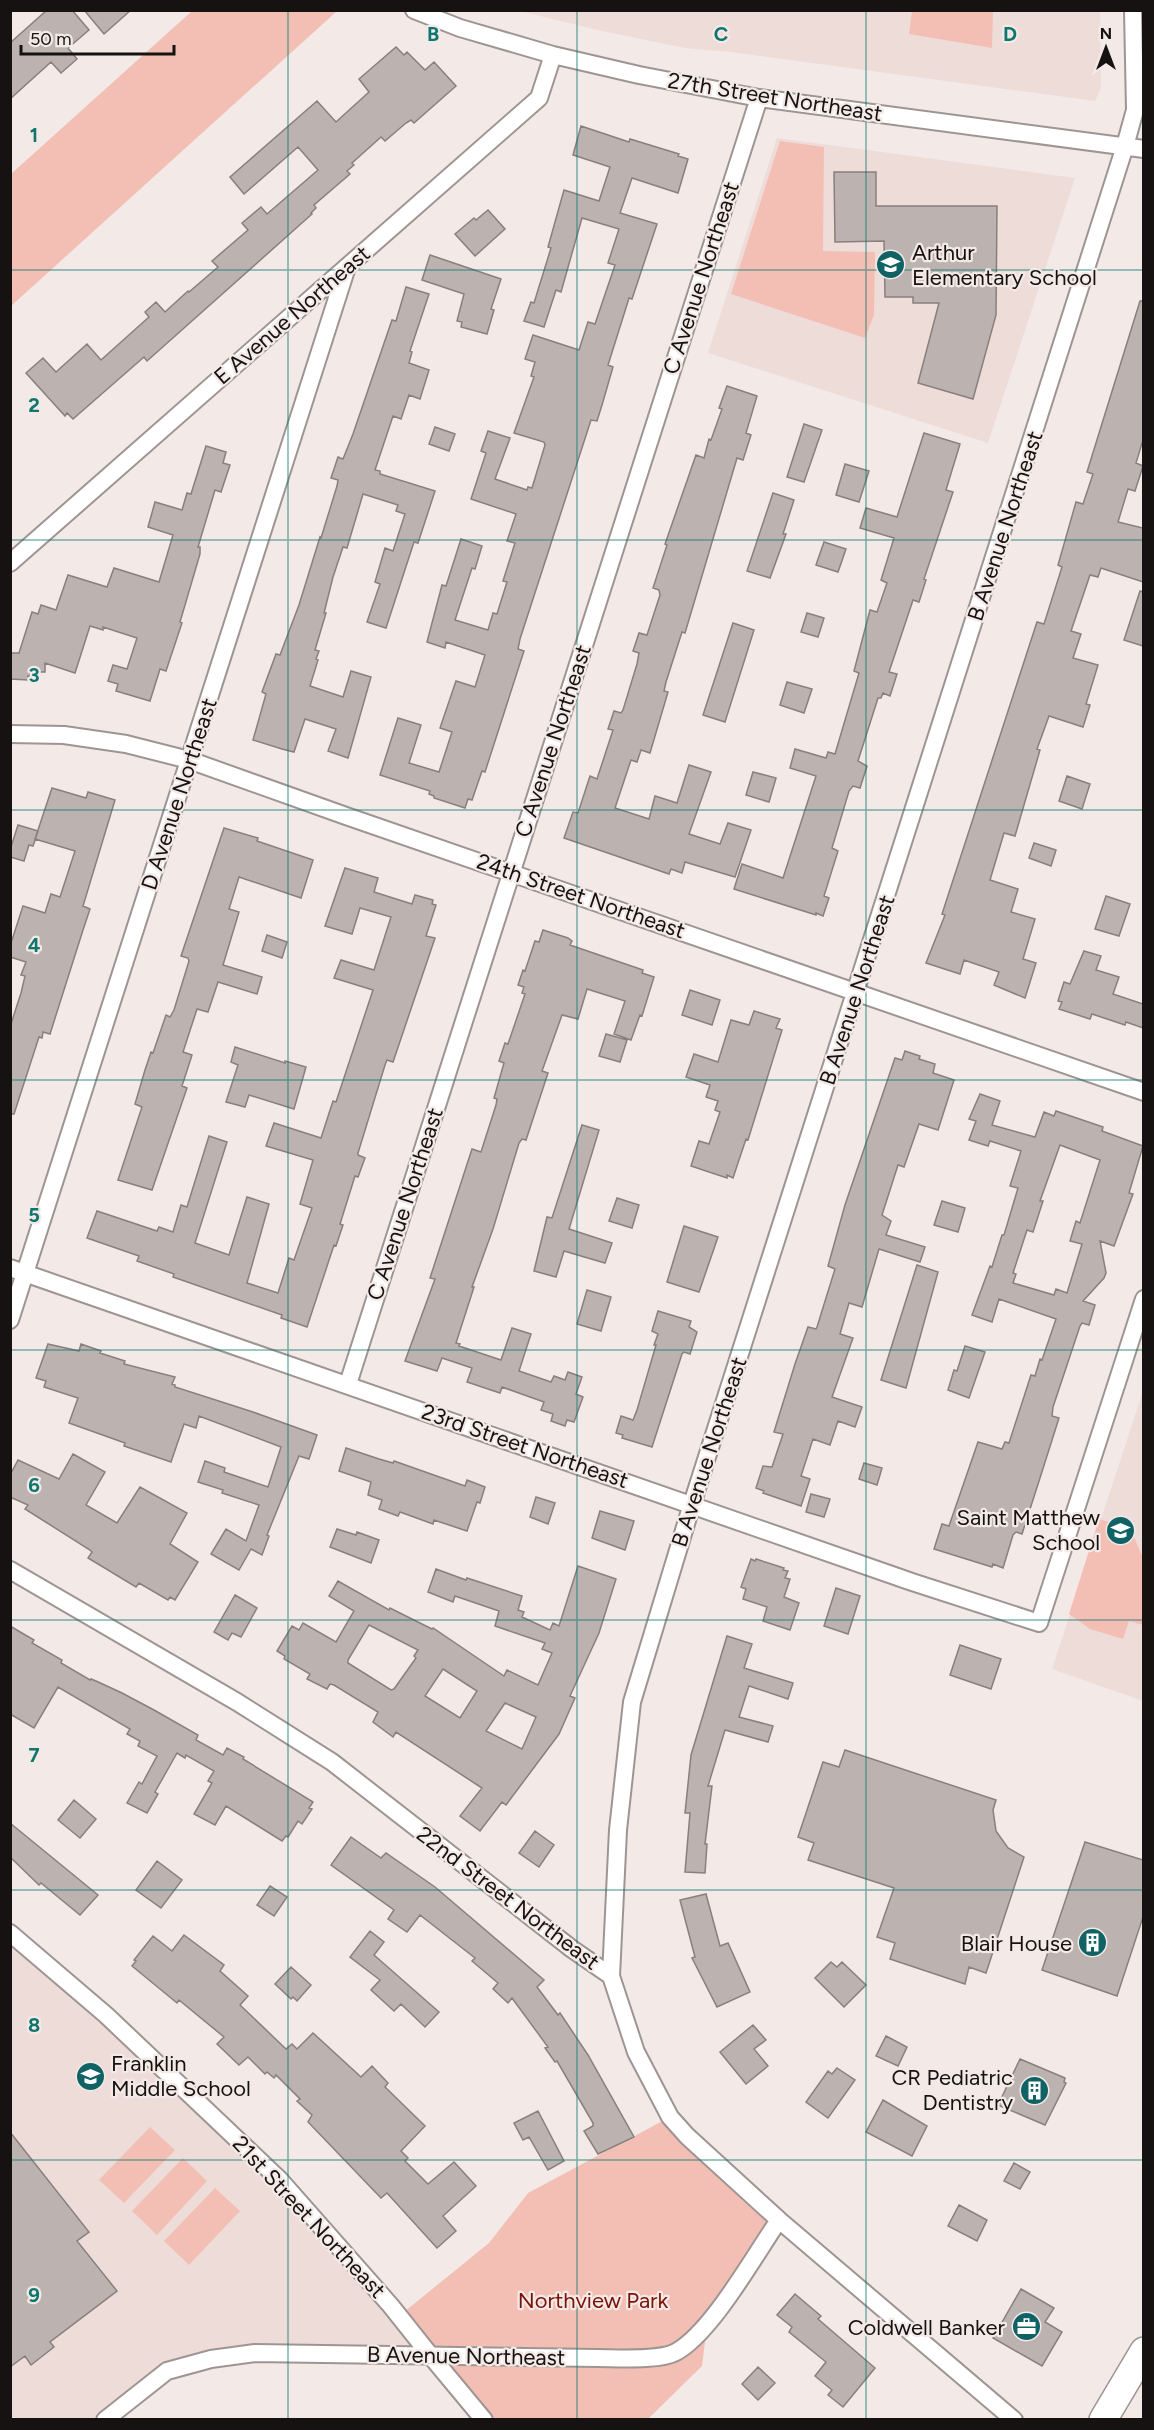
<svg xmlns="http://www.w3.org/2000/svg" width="1154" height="2430" font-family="Figtree,sans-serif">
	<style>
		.built { fill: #eedcd8 }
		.green { fill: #f3bfb4 }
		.building { fill: #bcb3b1; stroke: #887f7e; stroke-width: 1.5; fill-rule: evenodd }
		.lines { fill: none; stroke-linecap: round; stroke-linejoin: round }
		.minor-casing { stroke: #9e9593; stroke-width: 20 }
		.primary-casing { stroke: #9e9593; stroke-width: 30 }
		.minor { stroke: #fff; stroke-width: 16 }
		.primary { stroke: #fff; stroke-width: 27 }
		.grid { fill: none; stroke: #0f766e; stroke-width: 1.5; stroke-opacity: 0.55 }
		.labels { text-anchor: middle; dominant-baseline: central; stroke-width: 4.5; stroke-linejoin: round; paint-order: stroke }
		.street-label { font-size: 22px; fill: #151211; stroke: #f3e9e7 }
		.poi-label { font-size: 22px; fill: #151211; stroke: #f3e9e7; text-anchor: end }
		.park-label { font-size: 22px; fill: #7a1205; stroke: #f3e9e7 }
		.grid-label { font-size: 20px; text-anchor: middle; font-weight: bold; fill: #0f766e; stroke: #f3e9e7; stroke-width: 4.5; stroke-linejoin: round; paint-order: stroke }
	</style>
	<rect width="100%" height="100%" fill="#f3e9e7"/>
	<path class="built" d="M520,11H1100L1101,88L1095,101L731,52L685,48L602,31Z
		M777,138L1075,178L988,443L708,353Z
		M1143,1391V1701L1052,1669Z
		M10,1936L280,2180L430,2355L256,2353L167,2371L105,2419H11Z"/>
	<path class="green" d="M334,10L336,12L11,306V174L192,11Z
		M912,11H993L992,48L909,34Z
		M780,141L824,147L823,251L875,252L874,315L865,338L731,294Z
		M1099,1519L1130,1528L1143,1558V1625L1129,1621L1123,1639L1090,1629L1069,1614Z
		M670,2117L779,2220L707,2326L702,2366L648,2419H484L399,2316L489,2243L528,2193Z
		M150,2127L175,2150L124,2203L99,2180Z
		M183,2158L207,2181L157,2235L132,2211Z
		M215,2188L240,2211L189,2265L164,2241Z"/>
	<path class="building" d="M47,10H72L89,30L68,48L77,59L61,73L51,62L10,99V43Z
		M84,10H131L104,34Z
		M396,47L404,55L407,52L425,70L434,62L456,86L414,123L411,120L406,123L385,141L381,137L352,163L354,165L347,171L350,174L314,205L316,208L311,213L312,214L147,361L144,357L73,419L67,413L65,416L26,373L43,358L56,372L87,344L101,360L149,317L145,312L156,302L165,312L188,291L189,292L218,267L212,261L248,230L242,223L261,207L267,214L318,170L298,147L244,194L230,177L317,101L336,122L369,92L359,79Z
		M581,126L629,142L630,139L679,154L678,156L688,159L678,193L632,178L620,213L657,224L632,299L629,298L625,311L608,365L613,367L602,405L597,421L591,420L520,639L518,649L524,651L485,772L482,771L472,800L468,799L465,808L434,798V796L429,794L430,791L380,775L398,718L421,725L409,763L439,772L452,732L440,728L456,681L475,687L485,655L446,642L445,648L427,642L442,585L446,586L461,539L482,546L475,569L472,568L455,620L488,630L493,613L497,614L507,582L503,581L515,543L507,541L516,514L471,499L486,453L481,451L488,431L510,438L495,479L527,490L528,487L532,488L545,445L544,442L514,433L534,377L531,376L535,362L525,359L533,335L579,350L588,322L595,324L615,265L608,263L619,229L582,218L561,292L556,290L544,327L524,321L531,302L534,303L551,248L548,247L564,190L599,201L610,167L573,155Z
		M834,172H876V206H997L996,315L973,399L918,383L939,303H913V297H885L884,241L835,242Z
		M488,210L505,229L475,256L455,234L474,218L476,220Z
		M430,255L501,279L491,309L494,310L487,334L461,327L462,322L457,321L464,294L422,280Z
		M406,287L429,294L410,351L412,352L409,363L429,370L420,399L409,395L401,419L393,416L375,470L380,471V474L435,491L418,543L414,542L386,628L367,622L380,584L375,582L385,548L393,551L405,514L396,511L398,505L363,494L347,548L343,547L333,577L324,613H326L315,650L319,651L316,659L318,660L310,686L343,697L351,671L371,677L348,758L328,751L336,729L305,719L294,752L282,749L253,740L266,694L262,692L276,654L280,655L299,605L320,537L321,538L337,486L338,480L331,478L338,457L343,459L353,434L392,320L396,321Z
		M1140,301H1143V440L1136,463L1143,466L1135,491L1128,489L1118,522L1143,528V582L1101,568L1098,577L1090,575L1071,631L1081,634L1073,658L1098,665L1086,704L1090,705L1083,727L1049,716L1037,749L1040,750L1015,836L1004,833L990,880L1018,889L1011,912L1035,919L1023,959L1036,963L1025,998L994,985L999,972L964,960L960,974L926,963L945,915L942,914L1037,622L1044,624L1062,567L1058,565L1076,502L1083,504L1093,474L1087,472Z
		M727,386L757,396L746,433L751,435L743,460L737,458L685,633L682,632L666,682L664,691L668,692L650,753L641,750L637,762L631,760L615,808L649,819L655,796L677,803L689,765L711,772L689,834L720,844L728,823L751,830L735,877L685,862L682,873L671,869L669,874L564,838L573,812L578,813L590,776L597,779L613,730L608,729L614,711L621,713L623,710L637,664L639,653L633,651L639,633L647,635L660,595L659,590L653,588L667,545L665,544L696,455L704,458L709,439L711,440L722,409L719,408Z
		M804,424L822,430L804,482L787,477Z
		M435,427L455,434L449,451L429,444Z
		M924,433L960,444L946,490L953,492L924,579L926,580L919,602L913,600L889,672L897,674L890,696L883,693L881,698H878L858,761L867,766L860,788L853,786L849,791L832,848L838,851L824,896L829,898L823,916L816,913V915L734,889L742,864L783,878L816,776L790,768L795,749L826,758L828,752L835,754L859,673L854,671L870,610L877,612L887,583L881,580L894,538L860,528L866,508L897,517Z
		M206,446L226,452L223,463L230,465L221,492L215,490L198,547H200V554L180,622L182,623L166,671L160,669L150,701L116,691L118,684L108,681L113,665L127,669L137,638L103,627V630L90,626L75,673L45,663V672H34V676H28V680L10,679V653H19L32,612L38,614L41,605L56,610L68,575L107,587L114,568L159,582L173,535L148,527L155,502L182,510L187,493L191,494Z
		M845,464L869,471L859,502L836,495Z
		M773,493L794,500L783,534H786L770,578L747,571Z
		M824,542L846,549L838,572L816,565Z
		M1140,591L1143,592V646L1124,640Z
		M807,613L824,618L818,637L801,632Z
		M733,623L754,630L725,722L703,715Z
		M787,682L812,689L804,713L780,705Z
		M753,772L776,778L769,802L746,795Z
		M1067,776L1090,784L1082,809L1059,801Z
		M52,788L86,798L88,792L115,800L83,906L90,909L83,930L50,1034L43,1032L42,1038L39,1037L14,1114H10V1027L21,993L25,976L21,975L26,962L10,957V946L23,906L45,913L51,894L60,897L75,851L35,839Z
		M18,825L38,831L33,846L29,845L24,861L10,857V850Z
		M224,828L258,838L257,841L313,860L301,898L239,877L229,909L239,912L223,965L262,977L257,994L218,982L208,1012L197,1009L183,1052L192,1055L182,1086L187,1088L152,1190L118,1180L142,1107L135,1104L145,1070L151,1052L153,1053L166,1015L170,1017L174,1010L189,961L188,958L181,956Z
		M1034,843L1056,850L1051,866L1029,858Z
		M345,868L378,878L374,892L412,904L415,895L433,900L432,904L436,905L426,936L435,938L393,1062L387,1060L385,1065L358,1153V1155L365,1158L358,1177L355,1176L340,1224L343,1225L336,1246L334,1245L307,1327L281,1318L282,1315L173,1277L174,1274L137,1261L139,1256L87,1238L97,1211L157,1231L159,1227L173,1232L181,1205L187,1207L209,1136L227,1142L195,1243L229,1255L247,1197L269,1204L247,1283L278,1293L289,1258L294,1260L312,1208L300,1204L313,1160L266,1146L274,1123L321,1138L333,1101L336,1102L373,990L334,978L341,960L374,970L391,917L360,908L352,934L325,926Z
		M1106,896L1130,904L1119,936L1095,929Z
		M543,930L568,938L572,941L570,945L643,970L642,973L654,977L642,1016L640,1015L631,1040L614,1034L625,1001L587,989L578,1019L562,1015L542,1071L548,1073L526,1140L522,1139L519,1143L493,1229L472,1287H474L456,1343L460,1344L459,1346L501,1360L512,1328L531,1334L519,1371L551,1382L554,1376L565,1380L568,1372L582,1377L576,1394L583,1397L574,1422L567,1420L565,1426L551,1421L553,1414L541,1410L544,1402L502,1387L500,1393L467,1382L472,1368L442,1358L437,1371L405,1361L435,1279L430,1278L472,1149L481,1152L496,1105L497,1099L494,1098L504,1063L499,1061L505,1043L508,1044L525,994L522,993L524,987L518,985L523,970L525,971L535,941L539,942Z
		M267,935L287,942L282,958L262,951Z
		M1084,951L1101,956L1096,970L1119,977L1113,994L1143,1004V1028L1126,1022L1125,1025L1092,1014L1090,1019L1059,1009L1062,1002L1058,1001L1064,982L1070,984Z
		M690,990L720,1000L712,1025L682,1015Z
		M754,1011L780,1019L776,1028L782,1030L748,1140L746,1139L733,1178L727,1175V1178L691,1166L699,1141L709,1144L720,1112L715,1110L718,1101L706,1097L710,1085L686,1077L694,1054L718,1062L731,1020L749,1025Z
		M606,1034L627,1040L620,1062L599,1056Z
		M235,1047L285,1063V1061L306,1067L294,1109L249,1095L245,1107L226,1102L238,1065L231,1062Z
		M905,1051L920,1056L919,1059L935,1064L933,1073L954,1080L938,1130L919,1124L904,1167L898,1165L882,1215L891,1221L886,1235L925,1247L920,1262L879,1249L862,1307L849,1303L840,1334L853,1338L832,1397L862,1407L855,1427L838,1421L830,1445L813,1439L801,1476L810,1479L801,1506L763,1493L764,1491L756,1488L763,1466L772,1467L783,1434L774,1432L795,1364L808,1327L816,1329L817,1327L835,1269L828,1266L845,1205L895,1058L902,1060Z
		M980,1094L1000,1101L992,1125L1035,1137L1044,1112L1054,1116L1056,1111L1103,1127L1102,1131L1143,1146L1129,1193L1133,1194L1114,1246L1100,1241L1106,1273L1104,1278L1083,1301L1095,1305L1089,1325L1082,1323L1080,1326L1053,1407L1052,1416L1059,1418L1040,1478L1022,1534L1016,1532L1013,1535L1003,1568L993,1564L992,1567L934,1549L942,1524L949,1526L978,1442L1002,1449L1005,1442L1009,1443L1031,1375L1035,1376L1040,1359L1042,1360L1056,1319L999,1299L992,1322L972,1315L990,1266L992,1267L1002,1235H1004L1018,1188L1010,1186L1021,1151L990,1141L988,1146L969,1140L976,1121L969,1119ZM1060,1145L1100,1160L1080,1223L1076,1221L1070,1241L1082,1244L1067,1293L1056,1289L1054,1295L1013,1283L1016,1274L1013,1273L1027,1230L1033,1232L1043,1201H1040Z
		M582,1125L599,1130L569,1229L612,1243L605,1263L564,1251L556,1277L534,1271L547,1217L552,1218Z
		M617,1198L639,1205L632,1228L609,1221Z
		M942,1201L965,1208L958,1232L934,1225Z
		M684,1226L718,1237L699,1292L667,1282Z
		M917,1265L938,1272L906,1388L881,1380Z
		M587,1290L611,1297L601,1331L577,1324Z
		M658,1311L691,1321L689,1327L697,1332L690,1354L684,1352L682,1354L652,1447L622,1438L623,1435L616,1433L621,1416L633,1420L637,1410L656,1345H654L658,1334L652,1331Z
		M48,1344L79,1351L81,1344L101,1351L100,1353L125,1361L124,1364L175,1377L172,1384L175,1385V1387L253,1412L317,1435L309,1459L299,1456L267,1535L269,1536L262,1555L251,1549L239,1570L211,1554L226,1529L246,1541L259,1505L222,1493L223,1490L198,1482L205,1461L225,1468L224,1472L268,1487L281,1447L199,1416L196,1428L184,1424L171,1462L124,1446L125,1443L69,1423L78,1398L44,1387L46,1381L36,1378Z
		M965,1346L985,1352L969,1398L948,1390L954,1370L957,1371Z
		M346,1448L379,1459L393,1463L394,1461L465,1486L467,1480L485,1487L480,1503L477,1502L467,1531L434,1520L433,1524L400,1512L398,1516L379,1509L382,1500L368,1495L371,1482L339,1471Z
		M73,1454L105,1472L86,1505L117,1523L140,1487L187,1513L170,1544L198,1562L175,1600L170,1597L168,1600L139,1583L136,1587L88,1558L92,1552L90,1550L25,1509L28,1505L10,1497V1475L18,1460L59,1479Z
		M864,1463L882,1468L877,1485L859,1479Z
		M811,1494L830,1499L824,1517L806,1512Z
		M536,1497L555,1503L548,1524L530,1517Z
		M600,1511L634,1521L625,1550L592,1538Z
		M337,1529L356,1535L357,1532L379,1540L371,1563L330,1547Z
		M751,1559L755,1561L756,1559L784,1568L783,1570L788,1571L785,1578L790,1579L784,1597L799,1603L790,1630L763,1621L767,1607L743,1599L746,1589L741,1587Z
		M578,1566L616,1579L599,1633L570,1696L575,1698L559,1734L506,1805L502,1802L480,1831L460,1816L482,1788L396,1732L393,1737L373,1722L378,1712L334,1685L330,1684L327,1689L307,1679L310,1674L284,1659L285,1656L277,1651L292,1626L299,1630L303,1623L336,1642L354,1611L329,1596L338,1581L389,1610L390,1608L432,1629L433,1628L504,1676L507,1670L538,1685L552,1653L542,1649L545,1643L495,1626L499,1611L455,1596L453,1602L428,1592L436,1569L466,1580L467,1578L522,1596L518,1610L524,1612L522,1617L550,1630L553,1623L559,1626ZM369,1625L418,1650L414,1656L416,1658L394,1689L391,1690L348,1663V1660ZM443,1669L477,1691L460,1718L425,1696ZM505,1703L536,1717L522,1749L486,1731Z
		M836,1588L860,1596L848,1634L824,1626Z
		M235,1595L257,1608L241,1637L232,1633L228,1640L214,1632Z
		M10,1626L34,1640L32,1643L62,1660L61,1663L90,1680L91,1679L96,1681L122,1693L154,1710L198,1735L196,1740L223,1755L227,1748L244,1757L243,1759L313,1802L309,1808L312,1809L302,1824L298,1821L288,1837L286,1836L282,1841L226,1806L215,1825L194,1814L212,1783L208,1781L214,1771L186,1755L185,1758L177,1753L155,1792L158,1794L147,1813L127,1803L139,1782L142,1784L157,1756L138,1746L140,1741L127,1734L130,1729L58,1687L34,1728L10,1714Z
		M727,1636L752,1644L744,1668L793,1683L788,1699L749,1686L739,1717L773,1726L768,1742L725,1730L708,1786H712L705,1844H707L705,1873L685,1872L690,1813H685L691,1755Z
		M960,1645L1001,1659L991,1689L950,1675Z
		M845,1750L996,1800L993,1810L996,1831L1008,1848L1024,1857L986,1973L969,1967L965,1984L890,1959L895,1943L877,1937L894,1888L808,1860L814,1843L798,1837L823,1762L839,1767Z
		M74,1800L96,1819L80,1838L58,1820Z
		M10,1823L98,1895L80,1915L41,1883L39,1885L10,1857Z
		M535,1831L554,1845L539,1867L519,1853Z
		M351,1837L381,1858L386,1853L435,1887L544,1980L537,1987L558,2015L560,2013L588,2055L634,2137L598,2154L584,2131L593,2126V2123L557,2061L555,2062L545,2048L548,2047L512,1998L508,2003L493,1989L498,1983L472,1961L475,1958L420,1915L407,1932L388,1919L394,1910L331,1865Z
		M1085,1842L1143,1860V1917L1117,1996L1042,1970Z
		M157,1861L182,1880L161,1908L136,1890Z
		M270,1886L287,1897L274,1916L257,1905Z
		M706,1894L720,1946L728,1943L750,1992L717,2007L692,1958L695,1957L680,1900Z
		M370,1931L384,1942L374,1955L439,2012L425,2027L401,2004L394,2011L371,1990L380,1980L350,1957Z
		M184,1935L224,1965L220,1971L248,1996L240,2005L286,2049L292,2044L297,2049L313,2033L361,2077L372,2066L388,2083L385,2087L425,2126L401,2151L408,2158L405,2161L428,2184L454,2162L476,2186L443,2216L456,2231L437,2248L387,2193L381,2198L308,2122L312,2115L297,2101L300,2099L276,2075L274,2078L267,2072L265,2074L248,2057L239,2065L217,2044L224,2037L179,2000L177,2003L132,1966L136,1961L134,1960L153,1936L172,1951Z
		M831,1962L837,1967L842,1962L866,1985L844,2007L815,1978Z
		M291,1967L311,1985L297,2001L293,1997L291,1999L275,1984Z
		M753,2025L766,2040L754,2049L768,2066L746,2084L720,2052Z
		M886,2036L907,2047L898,2066L876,2056Z
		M1020,2059L1065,2078L1064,2082L1066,2083L1045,2125L998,2105Z
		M837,2068L855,2080L828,2118L806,2102L828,2071L832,2074Z
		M883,2100L927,2126L912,2156L866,2132Z
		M538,2111L564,2161L548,2170L529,2137L523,2140L514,2123Z
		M10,2132L89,2232L77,2241L117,2291L50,2342L54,2347L31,2365L25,2356L10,2367Z
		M1014,2163L1030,2172L1020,2189L1004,2181Z
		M959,2205L987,2220L977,2241L948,2226Z
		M1021,2289L1054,2308L1045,2322L1062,2332L1042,2366L993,2338Z
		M795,2294L821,2316L818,2319L875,2368L843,2407L828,2395L832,2390L815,2376L826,2362L789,2332L792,2327L777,2315Z
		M758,2367L775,2383L758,2400L742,2384Z"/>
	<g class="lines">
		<defs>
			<path id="minor" d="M414,10L460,28L553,55L639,75L759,98L1144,149
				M10,563L539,98L553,55
				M10,734L64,735L126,744L189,760L346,816L1144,1092
				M10,1268L912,1582L1039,1623L1144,1299
				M10,1320L347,267
				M348,1384L759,98
				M10,1570L237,1702L332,1762L572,1949L611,1976L636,2052L670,2117L687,2136L779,2220L1014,2420
				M10,1933L106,2015L280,2180L391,2306L430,2355L484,2420
				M611,1976L618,1830L632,1702L692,1504L1125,146L1135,110L1133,10
				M105,2420L167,2371L211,2359L255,2353L597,2358C617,2358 660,2361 676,2352C712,2332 754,2256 779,2220"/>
			<path id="primary" d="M1103,2420L1144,2351"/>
		</defs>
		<use href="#minor" class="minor-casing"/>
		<use href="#primary" class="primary-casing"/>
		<use href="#minor" class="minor"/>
		<use href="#primary" class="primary"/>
	</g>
	<path class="grid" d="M288,10V2420M577,10V2420M866,10V2420M10,270H1144M10,540H1144M10,810H1144M10,1080H1144M10,1350H1144M10,1620H1144M10,1890H1144M10,2160H1144"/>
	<defs>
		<symbol id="school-disc" viewBox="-11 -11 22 22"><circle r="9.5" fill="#106265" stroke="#f3e9e7"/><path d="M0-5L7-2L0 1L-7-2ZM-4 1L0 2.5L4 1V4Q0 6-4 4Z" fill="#fff"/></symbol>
		<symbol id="building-disc" viewBox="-11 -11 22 22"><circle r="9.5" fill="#106265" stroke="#f3e9e7"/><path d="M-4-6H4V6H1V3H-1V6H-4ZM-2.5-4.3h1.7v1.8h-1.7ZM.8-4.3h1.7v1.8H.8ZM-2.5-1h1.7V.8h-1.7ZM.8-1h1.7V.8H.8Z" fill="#fff"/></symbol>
		<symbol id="office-disc" viewBox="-11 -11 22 22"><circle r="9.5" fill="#106265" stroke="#f3e9e7"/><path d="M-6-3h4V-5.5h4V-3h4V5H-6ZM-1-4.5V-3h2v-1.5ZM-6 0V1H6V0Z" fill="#fff"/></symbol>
	</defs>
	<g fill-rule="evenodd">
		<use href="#school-disc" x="874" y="248" width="33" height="33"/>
		<use href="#school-disc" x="1104" y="1514" width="33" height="33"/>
		<use href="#building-disc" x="1076" y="1926" width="33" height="33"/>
		<use href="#school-disc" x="74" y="2060" width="33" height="33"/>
		<use href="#building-disc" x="1018" y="2074" width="33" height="33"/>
		<use href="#office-disc" x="1010" y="2310" width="33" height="33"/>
	</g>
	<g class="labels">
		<g class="street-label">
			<text transform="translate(775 97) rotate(9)">27th Street Northeast</text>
			<text transform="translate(701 278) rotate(-72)">C Avenue Northeast</text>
			<text transform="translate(292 315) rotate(-41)">E Avenue Northeast</text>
			<text transform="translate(1005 526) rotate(-72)">B Avenue Northeast</text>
			<text transform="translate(553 741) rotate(-72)">C Avenue Northeast</text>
			<text transform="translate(179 794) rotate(-72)">D Avenue Northeast</text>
			<text transform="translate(581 896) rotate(19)">24th Street Northeast</text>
			<text transform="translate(857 990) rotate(-72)">B Avenue Northeast</text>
			<text transform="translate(405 1204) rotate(-72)">C Avenue Northeast</text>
			<text transform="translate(525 1446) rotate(19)">23rd Street Northeast</text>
			<text transform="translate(709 1452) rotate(-72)">B Avenue Northeast</text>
			<text transform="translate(508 1898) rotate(37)">22nd Street Northeast</text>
			<text transform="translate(309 2217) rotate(47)">21st Street Northeast</text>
			<text transform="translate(466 2356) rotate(1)">B Avenue Northeast</text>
		</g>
		<g class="poi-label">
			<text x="912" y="252" text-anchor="start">Arthur<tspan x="912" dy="25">Elementary School</tspan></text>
			<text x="1100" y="1517">Saint Matthew<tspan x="1100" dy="25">School</tspan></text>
			<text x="1072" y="1943">Blair House</text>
			<text x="111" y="2063" text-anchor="start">Franklin<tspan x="111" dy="25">Middle School</tspan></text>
			<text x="1013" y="2077">CR Pediatric<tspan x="1013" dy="25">Dentistry</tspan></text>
			<text x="1005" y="2327">Coldwell Banker</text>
		</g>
		<g class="park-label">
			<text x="593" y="2300">Northview Park</text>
		</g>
	</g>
	<g class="grid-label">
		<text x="433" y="41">B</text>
		<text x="721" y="41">C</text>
		<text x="1010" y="41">D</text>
		<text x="34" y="142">1</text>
		<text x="34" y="412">2</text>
		<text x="34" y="682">3</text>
		<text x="34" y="952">4</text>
		<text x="34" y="1222">5</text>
		<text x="34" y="1492">6</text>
		<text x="34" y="1762">7</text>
		<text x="34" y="2032">8</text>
		<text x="34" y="2302">9</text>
	</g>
	<rect width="1154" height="2430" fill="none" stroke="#151211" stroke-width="24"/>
	<g transform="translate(1106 48)" stroke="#f3e9e7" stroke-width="4.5" paint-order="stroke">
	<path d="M0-4.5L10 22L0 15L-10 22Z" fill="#151211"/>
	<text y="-9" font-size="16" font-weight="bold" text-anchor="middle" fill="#151211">N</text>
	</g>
	<path d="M21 45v9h153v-9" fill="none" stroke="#151211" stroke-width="3"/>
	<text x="30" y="45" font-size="18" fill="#151211" stroke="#f3e9e7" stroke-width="4.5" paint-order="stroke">50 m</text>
</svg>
